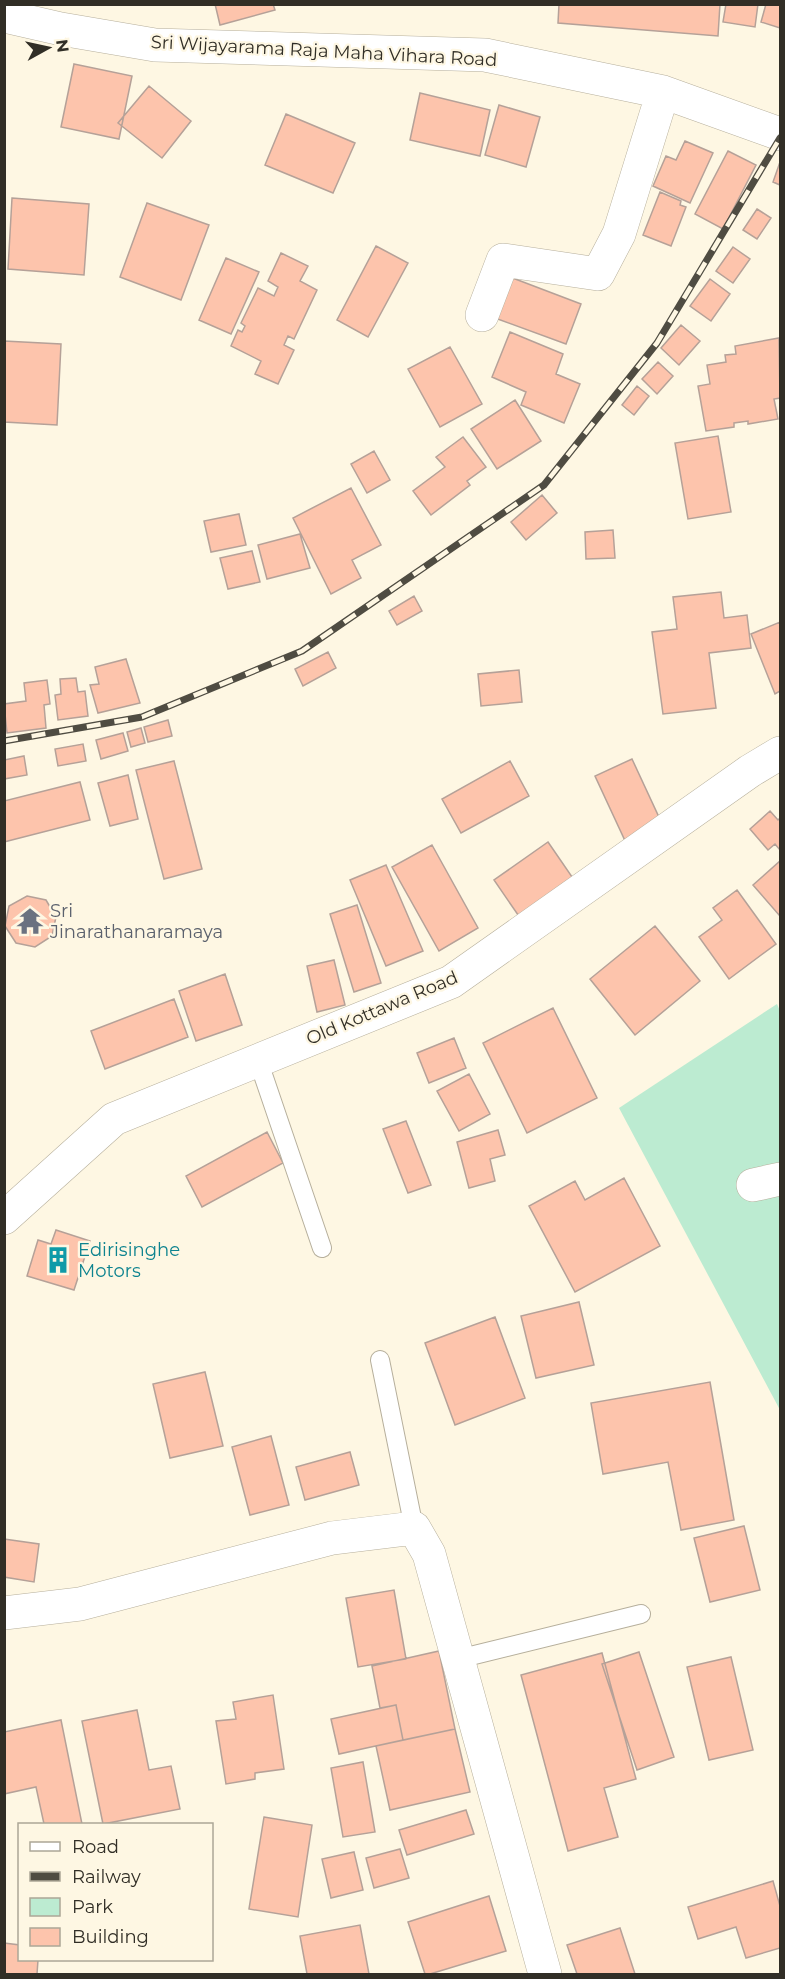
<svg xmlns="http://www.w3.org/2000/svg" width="785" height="1979" font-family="Montserrat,sans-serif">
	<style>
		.green { fill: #bcebd1 }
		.building { fill: #fdc4ac; stroke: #b5a198; stroke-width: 1.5 }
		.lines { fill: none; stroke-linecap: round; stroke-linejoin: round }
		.lane-casing { stroke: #b6af9c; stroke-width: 20 }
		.street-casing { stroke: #b6af9c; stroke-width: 34 }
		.primary-casing { stroke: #b6af9c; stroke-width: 34 }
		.lane { stroke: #fff; stroke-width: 18 }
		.street { stroke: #fff; stroke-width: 33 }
		.primary { stroke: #fff; stroke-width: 33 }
		.rail-casing { stroke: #4f4c42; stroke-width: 7 }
		.rail { stroke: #fef7e3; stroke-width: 4.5; stroke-dasharray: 14; stroke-linecap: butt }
		.labels { text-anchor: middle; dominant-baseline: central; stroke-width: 4.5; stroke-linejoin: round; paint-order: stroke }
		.street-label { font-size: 18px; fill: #312e26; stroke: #fef7e3 }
		.worship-label { font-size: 18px; fill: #5b616d; stroke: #fef7e3; text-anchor: start }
		.culture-label { font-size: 18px; fill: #0d838f; stroke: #fef7e3; text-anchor: start }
	</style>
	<rect width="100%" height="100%" fill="#fef7e3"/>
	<path class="green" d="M777,1004L780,1011V1410L619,1108Z"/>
	<path class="building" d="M215,4H273L275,10L220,25Z
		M559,4H720L718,36L558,23Z
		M726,4H758L755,27L723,22Z
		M766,4H780V28L761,22Z
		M74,64L132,76L119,139L61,127Z
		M149,86L191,121L162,158L118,123Z
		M420,93L490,110L480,156L410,140Z
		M499,105L540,117L526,167L485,155Z
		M286,114L355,143L333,193L265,165Z
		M685,141L713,153L690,203L653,186L666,156L676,160Z
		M728,151L756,165L723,229L695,214Z
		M780,162V185L773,182Z
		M660,192L681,201L680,205L686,207L671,246L643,235Z
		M12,198L89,204L84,275L8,269Z
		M147,203L209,225L181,300L120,277Z
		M757,209L771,218L757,239L743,230Z
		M376,246L408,263L368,337L337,320Z
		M733,247L750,259L733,283L716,271Z
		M281,253L308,266L300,281L317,290L294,339L288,336L284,345L294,350L278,384L255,374L261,361L231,346L238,330L242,332L245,326L241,323L258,288L274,296L278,287L268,281Z
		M226,258L259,272L231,334L199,320Z
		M510,277L581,304L566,344L495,318Z
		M710,279L730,294L711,321L690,306Z
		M681,325L700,341L679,365L661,348Z
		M510,332L563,354L556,374L580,384L564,423L521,405L526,392L492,377Z
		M779,338L780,398L774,399L778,419L748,424V421L734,423V427L706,431L698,386L710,384L707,365L726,362L725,355L736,354L735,346Z
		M4,341L61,344L57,425L4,422Z
		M450,347L482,404L440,427L408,369Z
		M658,362L673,376L657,394L642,379Z
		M637,386L649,396L634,415L622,405Z
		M515,400L541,441L497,469L471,429Z
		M718,436L731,512L688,519L675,443Z
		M463,437L486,467L467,481L470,485L431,515L413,491L445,467L436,457Z
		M374,451L390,480L367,493L351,464Z
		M351,488L381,545L352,560L361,578L331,594L293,518Z
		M542,495L557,513L526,540L511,522Z
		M239,514L246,545L211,552L204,521Z
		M613,530L615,558L586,559L585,532Z
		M300,534L310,568L267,579L258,545Z
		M252,551L260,582L228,589L220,558Z
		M721,592L724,618L747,615L751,648L709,653L716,708L663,714L652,632L677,629L673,597Z
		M414,596L422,611L397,625L389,611Z
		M780,622V691L775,694L751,634Z
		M328,652L336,668L303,686L295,669Z
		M126,659L140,703L98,713L90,685L99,684L95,667Z
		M519,670L522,702L481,706L478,674Z
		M76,678L78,692L85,691L88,716L58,720L55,695L61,694L60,679Z
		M47,680L50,704L44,705L46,728L7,733L4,704L26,701L24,683Z
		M168,720L172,736L148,742L144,727Z
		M141,728L145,743L131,747L127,732Z
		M123,733L128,751L101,759L96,740Z
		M83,744L86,761L58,766L55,749Z
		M24,756L27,775L4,779V760Z
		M632,759L664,828L627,845L595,776Z
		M174,761L202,869L164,879L136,770Z
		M510,761L529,796L461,833L442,799Z
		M128,775L138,819L110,826L98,783Z
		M80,782L90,820L4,842V801Z
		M770,811L778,820L780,818V850L775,844L768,850L750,829Z
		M548,842L579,887L525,925L494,880Z
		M432,845L478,928L439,951L392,867Z
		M780,861V913L779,915L753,885Z
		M386,865L423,951L386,966L350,880Z
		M737,890L776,944L729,979L699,937L722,920L713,908Z
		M27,896L46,900L56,917L52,936L35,947L16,943L5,926L9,906Z
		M357,905L381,983L354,992L330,914Z
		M655,926L700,981L635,1035L590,979Z
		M334,960L345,1005L317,1012L307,966Z
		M225,974L242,1025L196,1041L179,991Z
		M174,999L188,1037L105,1069L91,1031Z
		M553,1008L597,1098L527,1133L483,1043Z
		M454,1038L466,1068L429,1083L417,1053Z
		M469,1074L490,1114L459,1131L437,1091Z
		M406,1121L431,1185L408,1193L383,1129Z
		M498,1130L505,1155L490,1159L495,1181L469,1188L457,1142Z
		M267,1132L283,1163L202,1207L186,1176Z
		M624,1178L660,1246L575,1292L529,1206L575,1181L585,1200Z
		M56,1230L90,1241L74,1290L27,1276L38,1240L51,1244Z
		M579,1302L594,1365L536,1378L521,1316Z
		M495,1317L525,1398L455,1425L425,1343Z
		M205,1372L223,1446L170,1458L153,1384Z
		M710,1382L734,1520L681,1530L668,1462L603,1474L591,1403Z
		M271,1436L289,1505L250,1515L232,1447Z
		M350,1452L359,1485L305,1500L296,1467Z
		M744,1526L760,1590L710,1602L694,1538Z
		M4,1539L39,1544L34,1582L4,1577Z
		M394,1590L406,1659L358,1667L346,1598Z
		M439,1651L455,1729L403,1740L396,1705L380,1708L372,1666Z
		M639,1652L674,1757L637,1770L602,1664Z
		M602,1653L636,1779L604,1788L618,1837L568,1851L521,1675Z
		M731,1657L753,1750L709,1760L687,1667Z
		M273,1695L284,1769L255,1773V1779L226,1784L216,1721L236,1719L233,1702Z
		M396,1705L403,1740L339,1754L331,1719Z
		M137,1710L149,1770L171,1766L180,1809L103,1824L82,1721Z
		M61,1720L82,1824H44L36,1787L4,1794V1732Z
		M455,1729L470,1792L390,1810L376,1746Z
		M363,1762L375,1832L343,1837L331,1768Z
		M466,1810L474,1834L407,1855L399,1830Z
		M264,1817L312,1825L298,1917L249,1909Z
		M400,1849L409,1878L374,1888L366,1858Z
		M354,1852L363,1890L331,1898L322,1859Z
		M773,1881L780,1906V1948L746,1958L736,1927L698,1939L688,1907Z
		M489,1896L506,1951L430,1974H425L408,1922Z
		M360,1925L369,1974H307L300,1936Z
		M620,1928L635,1974H577L567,1945Z
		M4,1943L20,1945V1960H38L37,1974H4Z"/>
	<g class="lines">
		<defs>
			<path id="lane" d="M258,1060L322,1248
				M380,1360L414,1528
				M458,1659L641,1614"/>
			<path id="street" d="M4,16L61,29L155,45L485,55L663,92L780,134
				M482,315L503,260L598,274L619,234L663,92
				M753,1185L780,1179
				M4,1613L80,1604L332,1538L414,1528L429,1554L545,1974"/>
			<path id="primary" d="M4,1218L114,1119L451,982L750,771L780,753"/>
		</defs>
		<use href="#lane" class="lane-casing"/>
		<use href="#street" class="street-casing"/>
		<use href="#primary" class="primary-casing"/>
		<use href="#lane" class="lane"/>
		<use href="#street" class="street"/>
		<use href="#primary" class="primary"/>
		<defs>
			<path id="rail" d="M4,741L142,717L302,651L544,485L657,343L780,138"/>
		</defs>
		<use href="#rail" class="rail-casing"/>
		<use href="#rail" class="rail"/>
	</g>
	<defs>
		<symbol id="temple-bare" viewBox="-9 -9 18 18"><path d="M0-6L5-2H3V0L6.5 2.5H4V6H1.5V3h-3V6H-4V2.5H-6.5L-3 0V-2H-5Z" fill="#6b7280" stroke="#fef7e3" stroke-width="2.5" paint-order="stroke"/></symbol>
		<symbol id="building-bare" viewBox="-9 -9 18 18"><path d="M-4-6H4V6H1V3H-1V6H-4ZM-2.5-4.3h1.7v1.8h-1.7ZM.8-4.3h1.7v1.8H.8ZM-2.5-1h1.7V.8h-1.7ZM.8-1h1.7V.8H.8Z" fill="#0f9aa8" stroke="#fef7e3" stroke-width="2.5" paint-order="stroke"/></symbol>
	</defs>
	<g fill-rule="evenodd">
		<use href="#temple-bare" x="11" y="902" width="38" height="38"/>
		<use href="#building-bare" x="39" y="1241" width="38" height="38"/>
	</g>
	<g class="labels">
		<g class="street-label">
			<text transform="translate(324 51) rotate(3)">Sri Wijayarama Raja Maha Vihara Road</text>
			<text transform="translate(382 1008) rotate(-23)">Old Kottawa Road</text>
		</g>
		<g class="worship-label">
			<text x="50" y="911">Sri<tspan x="50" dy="21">Jinarathanaramaya</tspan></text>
		</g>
		<g class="culture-label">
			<text x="78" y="1250">Edirisinghe<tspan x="78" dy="21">Motors</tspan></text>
		</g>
	</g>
	<rect width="785" height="1979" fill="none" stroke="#312e26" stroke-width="12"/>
	<rect x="18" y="1823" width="195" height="138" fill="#fef7e3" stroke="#aca797" stroke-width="1.5"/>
	<rect x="30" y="1842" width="30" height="9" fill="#ffffff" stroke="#aca797" stroke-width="1.5"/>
	<text x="72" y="1853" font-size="18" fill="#312e26">Road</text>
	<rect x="30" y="1872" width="30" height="9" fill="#4f4c42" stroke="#aca797" stroke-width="1.5"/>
	<text x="72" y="1883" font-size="18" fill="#312e26">Railway</text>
	<rect x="30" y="1898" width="30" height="18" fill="#bcebd1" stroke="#aca797" stroke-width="1.5"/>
	<text x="72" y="1913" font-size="18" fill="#312e26">Park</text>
	<rect x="30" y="1928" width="30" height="18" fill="#fdc4ac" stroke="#aca797" stroke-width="1.5"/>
	<text x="72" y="1943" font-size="18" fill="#312e26">Building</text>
	<g transform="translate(48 48) rotate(82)" stroke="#fef7e3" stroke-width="4.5" paint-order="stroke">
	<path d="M0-4.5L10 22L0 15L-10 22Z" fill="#312e26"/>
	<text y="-9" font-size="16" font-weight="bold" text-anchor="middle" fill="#312e26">N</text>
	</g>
</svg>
